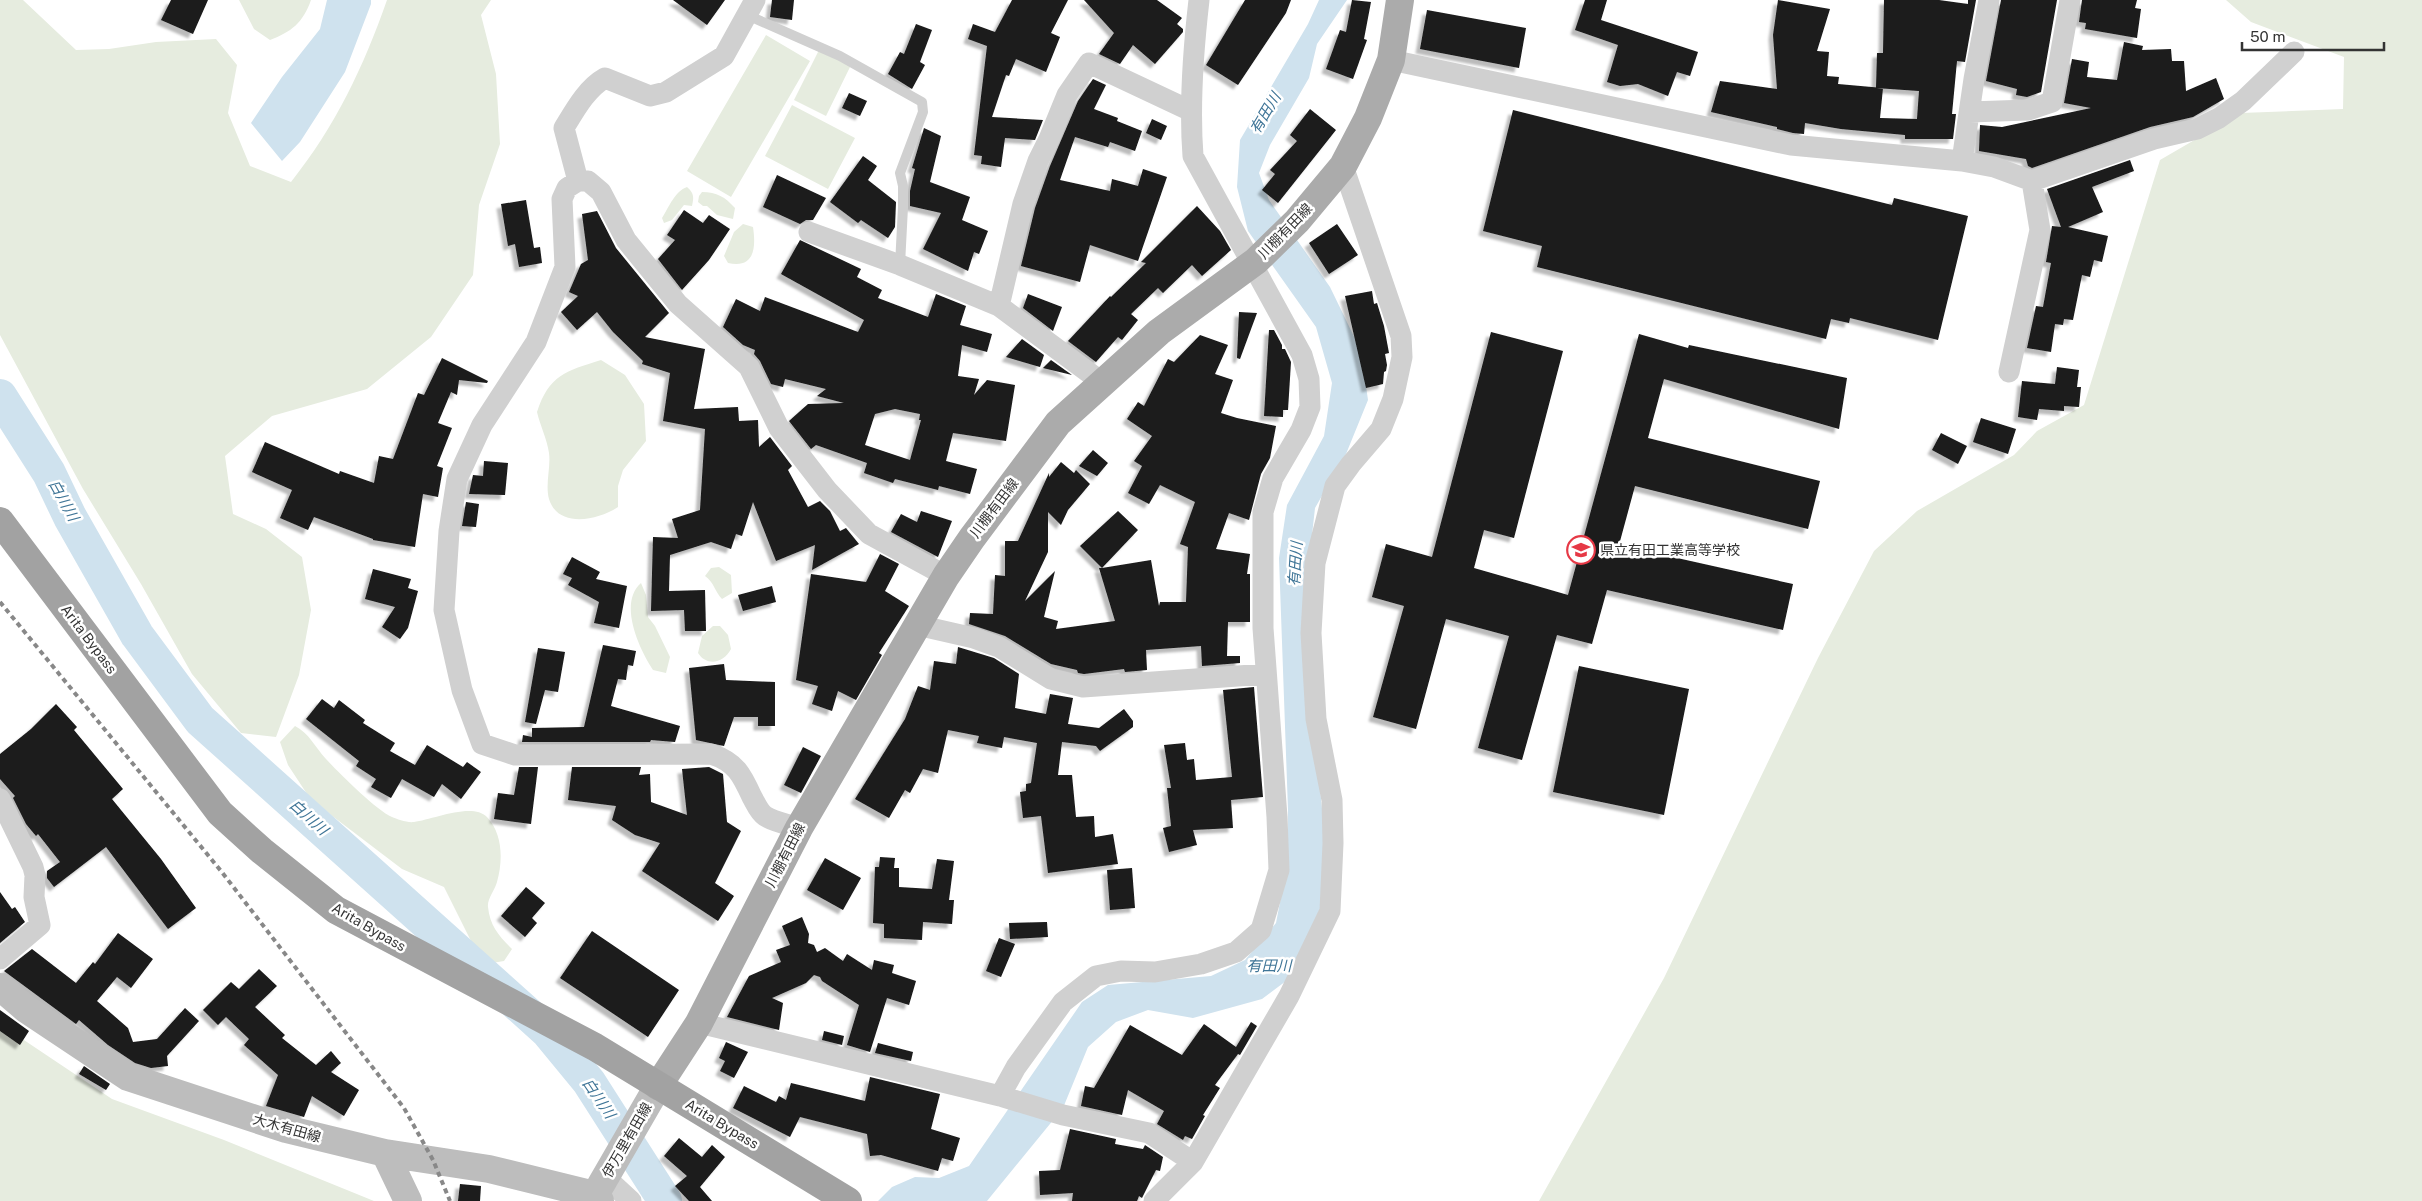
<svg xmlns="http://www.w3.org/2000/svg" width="2422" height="1201" font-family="'Public Sans','Noto Sans JP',sans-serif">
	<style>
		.green { fill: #e6ecdf }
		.water { fill: #cfe2ee }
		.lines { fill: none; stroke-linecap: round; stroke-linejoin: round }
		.river { stroke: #cfe2ee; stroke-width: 34 }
		.building { fill: #1a1a1a; fill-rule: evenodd; filter: url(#shadow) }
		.service { stroke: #d0d0d0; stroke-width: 10 }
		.minor { stroke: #d0d0d0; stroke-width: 21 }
		.secondary { stroke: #bdbdbd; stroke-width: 28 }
		.primary { stroke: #ababab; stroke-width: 28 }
		.trunk { stroke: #a2a2a2; stroke-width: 28 }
		.rail { stroke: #888; stroke-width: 4; stroke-dasharray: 5 4; stroke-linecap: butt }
		.labels { text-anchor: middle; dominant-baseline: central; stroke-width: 5; stroke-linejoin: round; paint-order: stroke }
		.street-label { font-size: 14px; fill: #333; stroke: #fff }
		.poi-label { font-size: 14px; fill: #333; stroke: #fff; text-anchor: start }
		.water-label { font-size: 15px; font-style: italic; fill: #3f7597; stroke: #fff }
	</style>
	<defs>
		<filter id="shadow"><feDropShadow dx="-4.5" dy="4.5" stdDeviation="1" flood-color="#0004"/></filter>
	</defs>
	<rect width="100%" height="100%" fill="#fff"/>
	<path class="green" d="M0,0H23L76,50L109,49L156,42L216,39L237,65L228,113L250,166L291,182C335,127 364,66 387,0H491L481,15L496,74L500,144L479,205L473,275L431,337L367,389L272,416L225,456L233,514L266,529L302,557L311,610L299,675L276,737L241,733L192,674L141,584L83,489L0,335Z
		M239,0H311C303,23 291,32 270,40L254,29Z
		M2226,0H2422V1201H1539L1664,978L1818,658L1874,551L1917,511L2014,455L2037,431L2084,405L2160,160L2241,113L2343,109L2344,57L2251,22Z
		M766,35L810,61L731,197L687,171Z
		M819,50L851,65L826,116L794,100Z
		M792,105L855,138L828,189L765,156Z
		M687,187C694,193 694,197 692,206L684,205L672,220L664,223L662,218C669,207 675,191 687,187Z
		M702,192C717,192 725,197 735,208L733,219L717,215L707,206H703L698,202L699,196Z
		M743,224L753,227C756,247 755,269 728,263L724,256L734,232Z
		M601,360L625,375L644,404L646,441L623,470L618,486V507C599,520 558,529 549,499C545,484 551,467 549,453C547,439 540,425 537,412C549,375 566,371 601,360Z
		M719,567L731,575L732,593L722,599C715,592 714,582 705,576L711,568Z
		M641,583L646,595L648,617L655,626L670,657L666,673L653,670C639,649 618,603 641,583Z
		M713,626H720L728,635L731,649C724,663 707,667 698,653L702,636Z
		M295,726C309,733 315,747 326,759C338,772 376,810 392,817C397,819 407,823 414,822C432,820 472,802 487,817C503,834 503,861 497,882C495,890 487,899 488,907C490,926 499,936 512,949L504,961L492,963L473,945L444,887L402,869L331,815L307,794L288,765L280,742Z
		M0,1024L112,1099L224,1140L374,1201H0Z"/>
	<path class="water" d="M327,0H371V4L345,72L300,142L282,161L251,123L282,77L320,29Z
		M1319,0H1347L1317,44L1309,78L1270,145L1259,173L1269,200L1330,287L1361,351L1368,400L1346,454L1315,508L1303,616L1325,839L1327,894L1286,981L1262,999L1193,1018L1148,1010L1116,1022L1088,1047L1063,1108L987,1201H878L892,1187L915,1177L939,1178L969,1166L1082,1002L1108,985L1211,976L1245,960L1276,923L1287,866L1288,810L1279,558L1287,505L1324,436L1332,383L1316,327L1248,231L1237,187L1240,140L1308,24Z"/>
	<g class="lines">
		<path class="river" d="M0,396L49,473L70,517L137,635L200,720L547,1031L589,1082L665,1201"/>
	</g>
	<path class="building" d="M171,0H208L193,34L161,20Z
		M673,0H725L707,25Z
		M772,0H794L792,20L770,17Z
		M1012,0H1068L1051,33L1060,37L1046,72L1016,59L1009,76L1006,75L992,117L1043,120L1035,140L1005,138L1001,167L981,164L982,156L974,155L987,46L968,39L973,24L995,32Z
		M1084,0H1157L1182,18L1177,24L1183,29V32L1155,64L1133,45L1120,64L1099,54L1114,33Z
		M1245,0H1291L1286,13L1238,85L1206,65Z
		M1352,0L1371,2L1364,39L1367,40L1353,79L1326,69L1340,30L1346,32Z
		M1585,0H1607L1601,20L1698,52L1690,76L1677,72L1668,96L1638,84L1620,86L1607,82L1618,45L1575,30Z
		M1778,0L1830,9L1817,51L1829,52L1827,76L1839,77L1838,84L1883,88L1880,118L1917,119L1919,91L1876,88L1877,53H1883L1884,0H1939L1968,4V0H1976L1965,62L1957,61L1952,114H1956L1953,139H1905V135L1841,129L1805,123L1804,134L1793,133L1777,129V127L1711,112L1720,81L1777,89L1773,35Z
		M2001,0H2057L2041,92L2027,97L2016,95L2017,89L1986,81Z
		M2082,0H2137L2135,8L2141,9L2137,38L2085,29L2086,23L2079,22Z
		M1427,10L1526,28L1519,68L1420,49Z
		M916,24L932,30L920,62L925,65L912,89L888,74L900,52L904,54Z
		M2124,42L2143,46L2142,50L2171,49L2172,61H2184L2186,91L2216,78L2224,99L2193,117L2150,127L2032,168L2028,166L2026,159L1979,151L1980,125L2002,127L2091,108L2064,103L2072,59L2089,62L2087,77L2117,80Z
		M1093,79L1106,85L1094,109L1118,118L1117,121L1142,131L1135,151L1110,142L1108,147L1075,137L1060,180L1110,191L1112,179L1138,186L1143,169L1167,177L1138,261L1090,245L1080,282L1021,266L1035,208L1050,166L1078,101Z
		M849,93L867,101L860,116L842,108Z
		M1310,109L1336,130L1278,203L1262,190L1275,174L1270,170L1297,141L1290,135Z
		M1513,110L1892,205L1894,198L1968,216L1938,340L1850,318L1849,323L1831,319L1826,339L1537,267L1542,246L1483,231Z
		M1152,119L1167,126L1161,140L1146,133Z
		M924,128L941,136L930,182L970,197L962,220L988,231L979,254L974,252L968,271L923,249L941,213L910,206V191L915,169L912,168Z
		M863,156L877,166L868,180L896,202L895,227L888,238L861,220L858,223L830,202Z
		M2130,160L2134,171L2092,187L2103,212L2068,227L2108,236L2102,262L2094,260L2090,277L2082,275L2073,320L2064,319L2063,325L2055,324L2051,352L2027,348L2036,306L2043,307L2051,263L2046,262L2052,226L2061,227L2047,189Z
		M777,175L826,198L813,220H806L800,224L763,207Z
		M526,200L534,248L540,247L542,263L519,267L515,244L508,246L501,204Z
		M1197,206L1220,231L1231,250L1202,276L1192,265L1163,293L1158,288L1131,314L1138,320L1122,340L1118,337L1096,362L1068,341L1110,296L1111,297L1146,263L1141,262Z
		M684,210L703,223L709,215L730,229L709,260L682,290L658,259L675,240L667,235Z
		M597,211L616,248L669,313L645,337L705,349L694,409L738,407L739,421L758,420L759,447L770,437L792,466L788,470L808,507L820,501L830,511L840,531L846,528L859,544L812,570L815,545L776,561L753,502L742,536L736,534L731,549L711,542L670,555L669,591L705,590L706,631H685L684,610L651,611L653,537L678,538L672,519L700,510L705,429L663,421L670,373L642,364L643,361L613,332L597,312L577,330L561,312L578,296L569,292L581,264L588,260L582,214Z
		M1337,224L1358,255L1329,274L1309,243Z
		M800,240L861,269L857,277L882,290L878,298L928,317L936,294L966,306L960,325L992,334L987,352L962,345L958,376L979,379L974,395L987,380L1015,385L1006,441L953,433L946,461L977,469L970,494L939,486L938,490L895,479L893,483L864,473L867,463L816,445L811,449L789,421L808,404L844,403L817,396L826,389L785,379L783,387L771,384L760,361L754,354L755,350L743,345L723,327L736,299L760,311L765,297L858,332L864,320L781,274ZM895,409L920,414L919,420H921L910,460L865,445L875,414Z
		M1372,291L1374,304L1377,303L1384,326L1389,353L1385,354L1387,365L1386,371L1384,372L1383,384L1366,388L1345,296Z
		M1028,294L1062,307L1053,331L1023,308Z
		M1239,312L1257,313L1240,359L1237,358Z
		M1269,330H1274L1282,345V349H1285L1291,362L1288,410H1283V417L1264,416Z
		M1491,332L1563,351L1514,538L1484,530L1474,568L1568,595L1639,334L1688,348L1689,345L1847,378L1839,429L1664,379L1648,438L1820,481L1808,529L1635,486L1619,545L1793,584L1783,630L1607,590L1592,644L1557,635L1522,760L1478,748L1509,636L1446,619L1416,729L1373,717L1404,606L1372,597L1386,544L1432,557Z
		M1200,335L1228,345L1215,374L1233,380L1221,413L1237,418L1276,426L1270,458L1261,474L1249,520L1229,513L1216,549L1250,554L1247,574H1250V622H1228L1227,656H1240V663L1202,666L1201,646L1146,650L1147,670L1125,672L1124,669L1084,674L1078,673L1077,670L1051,664L1005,636L969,624L970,613L993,614L995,575L1005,576V541H1018L1049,473V477L1061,462L1074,473L1076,470L1090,484L1068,510L1061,525L1048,512V552L1025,601L1055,571L1044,617L1058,621L1056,629L1115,621L1099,568H1102L1080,546L1118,511L1138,530L1102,568L1151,560L1159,606L1160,602H1186L1188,547L1180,544L1195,502L1160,485L1149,504L1128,493L1142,466L1134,461L1152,436L1127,419L1138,402L1144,406L1168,359L1174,362Z
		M1022,339L1044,355L1040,367L1006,357Z
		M442,358L488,381L487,383L459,380L457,395L451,392L438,423L452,428L437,466L443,468L438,497L423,494L415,547L373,540V539L314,517L308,530L280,518L292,490L252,472L265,442L339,474L340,471L374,483L379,456L393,459L418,393L424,395Z
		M1051,360L1072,375L1043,368Z
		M2057,367L2079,370L2077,387H2081L2079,407L2064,406V411L2039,409L2037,420L2018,417L2022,381L2055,384Z
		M1981,418L2016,429L2008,454L1973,442Z
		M1941,433L1967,446L1958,464L1932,450Z
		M1093,450L1108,463L1097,476L1079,466Z
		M484,461L508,463L505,495L469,494L473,475L483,476Z
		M466,502L479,504L476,527L462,526Z
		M921,511L952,521L938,557L891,532L901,514L917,522Z
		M880,554L899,564L885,591L909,606L879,653L882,655L856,700L838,691L832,711L812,704L818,686L796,680L811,574L866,582Z
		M572,557L600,572L596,579L627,586L619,628L594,623L599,602L568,585L572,578L563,574Z
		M373,569L411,579L408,588L418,591L408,628L400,639L382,627L395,607L365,599Z
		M772,586L776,602L743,611L738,595Z
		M603,645L636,651L633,666L628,665L626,680L618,679L611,706L680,726L675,742L651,740L650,742H522L523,735L532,737V728L584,727Z
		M958,647L994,658L1019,674L1015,708L1046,714L1050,694L1073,698L1068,724L1099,728L1124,709L1133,721V727L1100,751L1096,746L1062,742L1058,775H1072L1076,817L1094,816L1095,837L1113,834L1118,864L1048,873L1041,816L1023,818L1020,792L1026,791V784L1031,783L1037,743L1004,737L1002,748L977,743L979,736L948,730L938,773L923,769L910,793L905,790L889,818L855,799L905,719L918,686L930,690L934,661L956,664Z
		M538,648L565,652L558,692L545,690L536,724L525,722Z
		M724,664L726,680L775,682V726H758V717H734L724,746L696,740L689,668Z
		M1579,666L1689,689L1664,815L1553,792Z
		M1254,687L1263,797L1231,800L1233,828L1193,830L1197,845L1169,852L1163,828L1171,826L1167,788H1171L1164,745L1185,743L1187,760L1194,759L1196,780L1232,777L1223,690Z
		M322,699L334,708L339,700L365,720L363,723L395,743L390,751L415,765L427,745L463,767L467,762L481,772L461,799L442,784L434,797L402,779L391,798L371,787L376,779L356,766L359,761L306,719Z
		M56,704L77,727L74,730L123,789L112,799L161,859L196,908L168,929L106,847L54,887L47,878V871L60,862L38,834L36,836L26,824L13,798L15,796L0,779V754L31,729Z
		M803,747L821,756L801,793L784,785Z
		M519,767H538L531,824L494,819L498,793L514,795Z
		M572,767H641L639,775L650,774L651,802L687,815L682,769L709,767L723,774L727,822L741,831L715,883L734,896L718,921L642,871L660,843L635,835L612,820L616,806L568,800Z
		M880,857L895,858L894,868H899V887L932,889L937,859L954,861L949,900H954L952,924L923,922L922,940L884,938V924L873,923L875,867H879Z
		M825,858L861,878L843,910L807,890Z
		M1132,868L1135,908L1110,910L1107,870Z
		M526,887L545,903L532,918L537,923L525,937L501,916Z
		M0,892L12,909L15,907L25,922L0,943Z
		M802,917L809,934L808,943L814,945L817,952L825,948L843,961L847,954L872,970L874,960L894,965L892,973L916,981L909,1005L887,998L870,1052L847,1045L859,1005L822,981L820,977L814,975L806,983L772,998L783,1003L779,1030L727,1017L749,976L781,962L776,950L790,945L782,926Z
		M1047,922L1048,937L1010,939L1009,923Z
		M592,931L679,990L648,1037L560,978Z
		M118,933L153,959L131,988L117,977L97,1001L128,1028L133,1042L157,1039L185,1008L199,1021L167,1056L168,1066L151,1068L135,1063L108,1045L79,1020L76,1024L4,971L32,949L76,983L93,962L95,964Z
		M999,938L1015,944L1001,977L986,971Z
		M259,969L277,986L255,1007L285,1035L282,1038L316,1065L331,1051L341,1063L331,1072L359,1090L344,1116L312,1096L304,1117L266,1106L278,1075L244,1045L249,1039L226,1017L218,1025L203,1010L231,982L239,989Z
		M0,1010L29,1031L20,1045L0,1031Z
		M1251,1022L1257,1026L1240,1055L1238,1054L1215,1085L1220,1088L1203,1115L1205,1116L1192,1139L1185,1136L1183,1140L1157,1124L1164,1111L1128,1090L1122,1115L1081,1106L1085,1086L1094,1088L1130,1025L1182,1055L1204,1024L1236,1047Z
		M824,1031L844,1036L842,1045L822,1040Z
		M726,1042L748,1052L734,1078L720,1071L725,1061L719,1058Z
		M878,1043L913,1052L911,1061L875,1053Z
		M84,1066L110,1084L106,1090L79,1074Z
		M870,1077L940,1094L931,1129L960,1138L953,1161L942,1158L938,1171L881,1155L870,1156L867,1134L800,1117L790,1137L733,1108L744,1086L776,1102L779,1096L786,1100L791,1083L865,1101Z
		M1070,1129L1116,1139L1115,1144L1143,1149L1145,1145L1163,1157L1160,1171L1156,1170L1142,1198L1139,1196L1137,1201H1072L1073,1193L1040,1195L1039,1171L1060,1170Z
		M679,1138L702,1157L712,1145L725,1157L700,1187L712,1201H689L675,1186L687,1176L664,1156Z
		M460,1184L481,1186L480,1201H458Z"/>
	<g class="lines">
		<path class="service" d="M747,15L840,56L922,102L923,112L900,173L903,186V207L900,265"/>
		<path class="minor" d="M1391,60L1791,145L1962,161L1994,167L2032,181L2040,230L2009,372
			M1970,112L2028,110L2052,102L2070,0
			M1962,161L1974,79L1989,0
			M578,181L564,128C575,110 587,88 605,78L650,96L666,92L724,56L755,0
			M2032,181L2154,139L2197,129L2219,118L2243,101L2294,52
			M809,232L900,265L999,306L1103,383
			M999,306L1023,204L1038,161L1049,139L1067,95L1089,63L1191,111
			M917,625L974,638L999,647L1051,679L1083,687L1266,674
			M0,799L33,867L35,875L34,897L40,925L0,959
			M799,828C788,824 774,822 765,816C759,812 756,804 752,797C742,775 736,762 711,754L515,755L482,744L462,690L444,610L449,531L457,479L482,425L536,342L565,267L562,199L567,188L578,181H588L601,192L626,240L678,304L749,367L779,428L827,490L869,534L946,576
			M699,1023L1000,1096L1063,1115L1149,1133L1193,1162
			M1000,1096L1016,1067L1063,1002L1096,976L1121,971L1155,972L1201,964L1236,952L1261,930L1279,870L1277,817L1263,628V512L1273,478L1301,430L1310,407L1309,379L1302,355L1193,156C1189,104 1193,52 1199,0
			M605,1177L631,1201
			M1154,1201L1193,1162L1289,996L1330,911L1333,843L1332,800L1316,719L1311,633L1315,563L1335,486L1351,464L1381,429L1393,399L1402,357L1401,336L1343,166"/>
		<path class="secondary" d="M0,987L26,1009L128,1077L286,1129L385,1153L489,1169L595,1195L600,1201
			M385,1153L408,1201
			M595,1195L658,1086"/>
		<path class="primary" d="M658,1086L699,1023L799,828L946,576L972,538L1058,423L1159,332L1256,261L1297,221L1343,166L1368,118L1391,60L1400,0"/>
		<path class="trunk" d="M0,521L220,813L262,851L336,910L595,1047L848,1201"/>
		<path class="rail" d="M0,602L221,871L404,1108L433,1160L450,1201"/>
	</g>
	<defs>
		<symbol id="school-ring" viewBox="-11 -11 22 22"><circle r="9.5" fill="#fff" stroke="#e63946" stroke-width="1.5"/><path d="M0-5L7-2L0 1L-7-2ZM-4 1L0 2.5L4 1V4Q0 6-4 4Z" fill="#e63946"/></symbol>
	</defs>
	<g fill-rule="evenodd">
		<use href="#school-ring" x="1565" y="534" width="32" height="32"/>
	</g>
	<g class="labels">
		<g class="street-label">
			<text transform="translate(1285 231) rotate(-46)">川棚有田線</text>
			<text transform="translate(994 508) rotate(-53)">川棚有田線</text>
			<text transform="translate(89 639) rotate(53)">Arita Bypass</text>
			<text transform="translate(785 855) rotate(-63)">川棚有田線</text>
			<text transform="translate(369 927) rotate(30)">Arita Bypass</text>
			<text transform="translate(722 1124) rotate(31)">Arita Bypass</text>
			<text transform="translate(287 1128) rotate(16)">大木有田線</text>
			<text transform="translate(627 1140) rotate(-60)">伊万里有田線</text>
		</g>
		<g class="poi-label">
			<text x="1600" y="550">県立有田工業高等学校</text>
		</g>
		<g class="water-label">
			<text transform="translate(1265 113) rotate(-59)">有田川</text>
			<text transform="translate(64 500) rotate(61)">白川川</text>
			<text transform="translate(1295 564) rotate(-86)">有田川</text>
			<text transform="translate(309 817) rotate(42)">白川川</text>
			<text x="1269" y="965">有田川</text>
			<text transform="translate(599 1098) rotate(56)">白川川</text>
		</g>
	</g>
	<path d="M2242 42v8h142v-8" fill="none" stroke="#333333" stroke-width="2.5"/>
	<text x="2250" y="42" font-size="15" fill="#333333" stroke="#ffffff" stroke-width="4" paint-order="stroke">50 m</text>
</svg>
